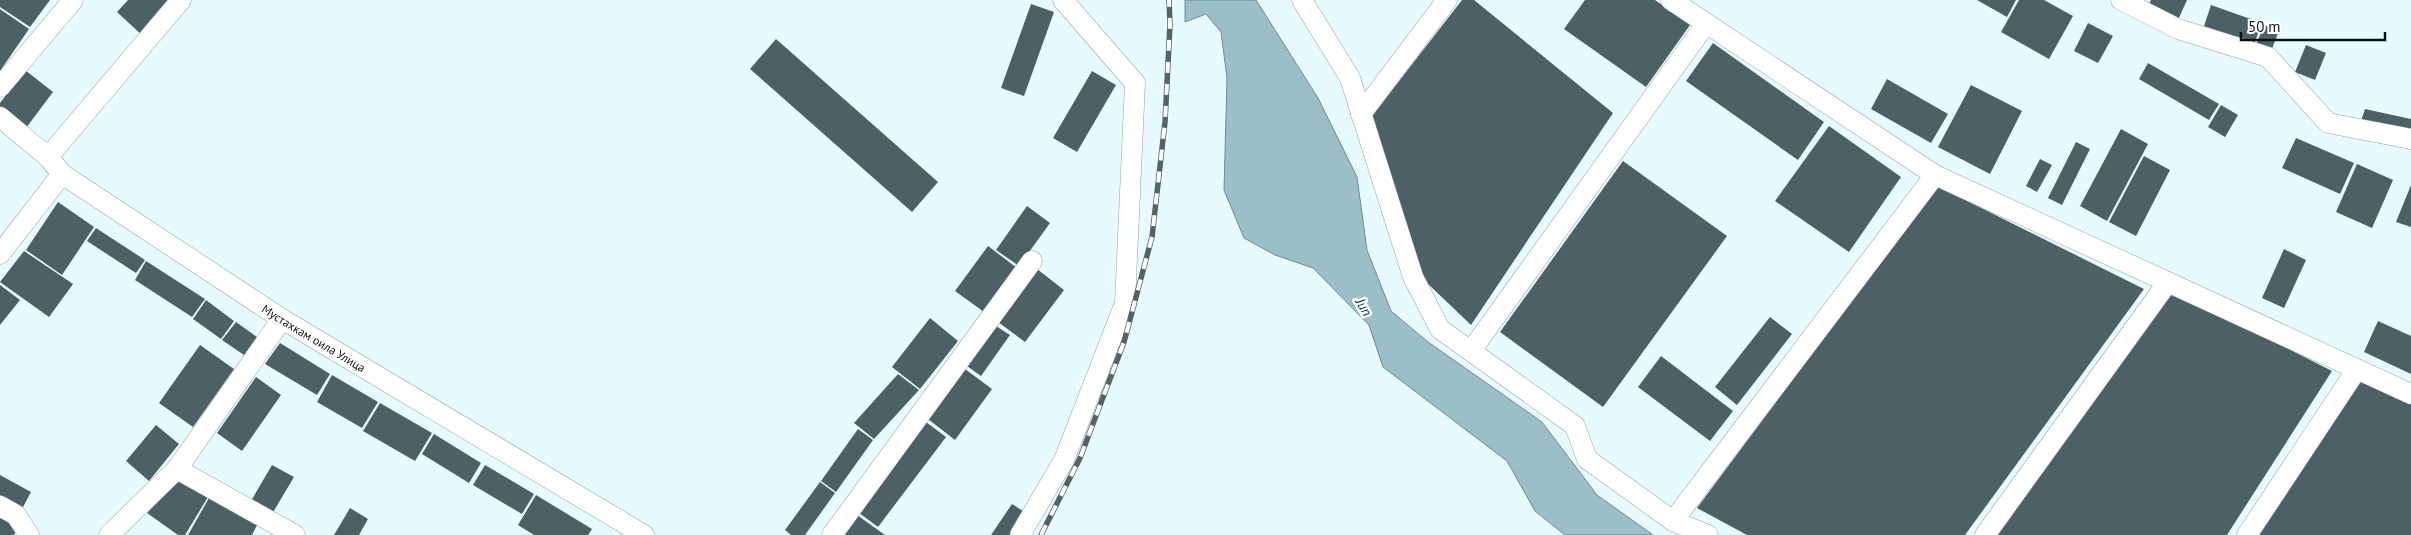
<svg xmlns="http://www.w3.org/2000/svg" width="2411" height="535" font-family="'PT Sans',sans-serif">
	<style>
		.water { fill: #9abfc6; stroke: #6f8b91 }
		.building { fill: #4c6165 }
		.lines { fill: none; stroke-linecap: round; stroke-linejoin: round }
		.minor-casing { stroke: #8ea4a8; stroke-width: 21 }
		.minor { stroke: #fff; stroke-width: 20 }
		.rail-casing { stroke: #566364; stroke-width: 5.5 }
		.rail { stroke: #fff; stroke-width: 4; stroke-dasharray: 11; stroke-linecap: butt }
		.labels { text-anchor: middle; dominant-baseline: central; stroke-width: 5; stroke-linejoin: round; paint-order: stroke }
		.street-label { font-size: 12px; fill: #0a1314; stroke: #fff }
		.water-label { font-size: 14px; font-style: italic; fill: #003b43; stroke: #fff }
	</style>
	<rect width="100%" height="100%" fill="#e7fbfe"/>
	<path class="water" d="M1185,0H1256L1318,98L1357,177L1367,250L1391,311L1428,342L1542,422L1597,495L1653,535H1565L1535,511L1507,461L1383,367L1369,325L1313,268L1275,255L1244,238L1224,190L1227,78L1221,32L1206,14L1185,22Z"/>
	<path class="building" d="M0,0H50L30,27L0,7Z
		M128,0H178L144,37L117,12Z
		M1462,0H1474L1613,113L1471,325L1425,281L1372,116Z
		M1585,0H1655L1690,25L1646,87L1564,29Z
		M1977,0H2016L2007,17Z
		M2019,0H2044L2073,16L2049,59L2001,32Z
		M2151,0H2187L2178,20L2148,6Z
		M1031,4L1054,12L1024,96L1001,88Z
		M2211,5L2262,23L2254,44L2204,26Z
		M0,9L29,29L0,71Z
		M2088,23L2113,36L2098,63L2074,51Z
		M2264,25L2279,31L2271,51L2256,45Z
		M776,39L938,182L912,212L750,69Z
		M1713,43L1824,122L1798,160L1686,81Z
		M2306,45L2326,53L2315,80L2295,72Z
		M2148,63L2219,104L2209,120L2139,79Z
		M25,70L53,92L26,128L0,108V103Z
		M1092,71L1116,85L1077,152L1053,138Z
		M1887,79L1948,114L1931,143L1871,109Z
		M1971,85L2022,111L1990,174L1938,147Z
		M2221,105L2238,115L2225,137L2208,127Z
		M2365,109L2411,119V132L2361,121Z
		M1829,126L1901,177L1849,252L1775,201Z
		M2121,129L2148,144L2107,221L2080,206Z
		M2296,138L2354,163L2340,194L2282,168Z
		M2076,142L2090,149L2062,205L2048,198Z
		M2144,156L2170,170L2136,236L2109,222Z
		M2040,159L2052,165L2037,192L2026,186Z
		M1623,161L1727,236L1603,407L1500,332Z
		M2357,164L2393,180L2372,228L2336,212Z
		M2411,185V227L2396,222Z
		M1937,186L2144,289L1965,535H1747L1697,508Z
		M58,202L94,227L62,275L26,250Z
		M1027,206L1050,223L1019,266L996,250Z
		M96,228L145,260L136,273L87,241Z
		M988,246L1017,268L984,312L955,291Z
		M2284,249L2306,260L2284,308L2262,298Z
		M24,251L73,284L49,317L0,282Z
		M146,261L205,299L192,317L135,280Z
		M1037,269L1064,290L1025,342L998,322Z
		M0,285L20,300L0,325Z
		M2172,290L2332,371L2227,535H1998Z
		M206,300L234,321L221,339L193,319Z
		M1770,317L1792,334L1737,405L1715,387Z
		M930,318L958,341L920,389L892,367Z
		M2378,321L2411,336V374L2364,352Z
		M236,322L257,337L244,355L222,340Z
		M996,326L1010,335L981,376L967,366Z
		M280,343L330,374L317,395L265,364Z
		M200,345L234,369L193,427L159,403Z
		M1661,356L1733,411L1710,441L1638,387Z
		M965,369L992,389L955,440L928,419Z
		M898,374L919,390L874,439L854,423Z
		M332,375L378,402L362,428L317,402Z
		M256,377L281,395L242,451L217,433Z
		M2363,378L2411,402V535H2258Z
		M380,403L432,433L415,461L363,431Z
		M926,422L946,437L878,527L858,512Z
		M156,425L179,444L149,481L126,461Z
		M858,429L873,440L836,492L821,481Z
		M434,434L481,463L469,483L422,454Z
		M272,465L294,477L272,514L251,501Z
		M485,465L534,494L522,514L473,485Z
		M0,475L31,492L23,507L0,495Z
		M178,481L208,497L185,535H178L147,513Z
		M820,482L835,493L805,535H791L785,530Z
		M536,495L592,529L588,535H534L518,525Z
		M209,498L257,525L252,535H188Z
		M1012,504L1026,513L1011,535H991Z
		M350,508L368,519L359,535H334Z
		M857,515L885,535H842Z
		M0,518L18,527L14,535H0Z"/>
	<g class="lines">
		<defs>
			<g id="minor">
				<path d="M1302,0L1350,78L1413,277L1440,329L1575,426L1587,459L1673,521L1708,535"/>
				<path d="M1671,0L1935,175L2411,394"/>
				<path d="M2121,0L2178,29L2268,57L2328,123L2411,139"/>
				<path d="M0,87L73,0"/>
				<path d="M1361,114L1447,0"/>
				<path id="s1" d="M0,117L48,157L62,174L282,319L644,535"/>
				<path d="M48,157L181,0"/>
				<path d="M0,254L62,174"/>
				<path d="M1471,351L1705,25"/>
				<path d="M177,469L295,535"/>
				<path d="M0,506L16,515L29,535"/>
				<path d="M1673,521L1935,175"/>
				<path d="M109,535L177,469L282,319"/>
				<path d="M832,535L1032,261"/>
				<path d="M1020,535L1064,460L1125,303L1135,83L1063,0"/>
				<path d="M1985,535L2168,282"/>
				<path d="M2247,535L2357,369"/>
			</g>
		</defs>
		<use href="#minor" class="minor-casing"/>
		<use href="#minor" class="minor"/>
		<defs>
			<path id="rail" d="M1041,535L1080,458L1124,342L1152,237L1165,122L1170,24L1169,0"/>
		</defs>
		<use href="#rail" class="rail-casing"/>
		<use href="#rail" class="rail"/>
	</g>
	<g class="labels">
		<g class="street-label">
			<text stroke="none"><textPath href="#s1" startOffset="385">Мустахкам оила Улица</textPath></text>
		</g>
		<g class="water-label">
			<text transform="translate(1364 307) rotate(60)">Jun</text>
		</g>
	</g>
	<path d="M2241 32v8h144v-8" fill="none" stroke="#0a1314" stroke-width="2.5"/>
	<text x="2248" y="32" font-size="15" fill="#0a1314" stroke="#ffffff" stroke-width="4" paint-order="stroke">50 m</text>
</svg>
